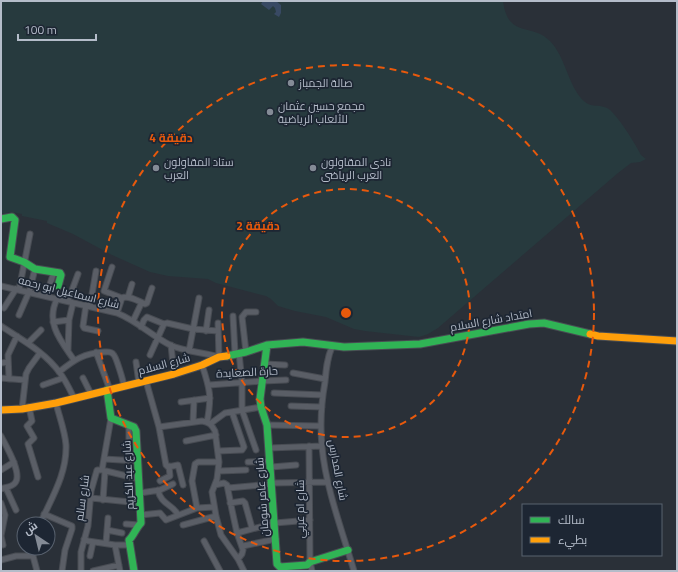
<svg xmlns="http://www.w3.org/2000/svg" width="678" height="572" font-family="'Titillium Web',Cairo,sans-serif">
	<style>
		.green { fill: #273a3e }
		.water { fill: #384963 }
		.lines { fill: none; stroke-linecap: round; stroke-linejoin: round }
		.street-casing { stroke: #484c53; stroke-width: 7 }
		.fast-casing { stroke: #484c53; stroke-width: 9 }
		.slow-casing { stroke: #484c53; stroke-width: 9 }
		.street { stroke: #5a5e66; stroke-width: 5 }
		.fast { stroke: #30b455; stroke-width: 7 }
		.slow { stroke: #ff9f0a; stroke-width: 7 }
		.ring { fill: none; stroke: #e8590c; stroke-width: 2; stroke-dasharray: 7 5 }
		.poi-dot { fill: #848b96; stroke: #1d2633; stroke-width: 1.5 }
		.labels { text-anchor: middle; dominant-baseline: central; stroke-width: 3.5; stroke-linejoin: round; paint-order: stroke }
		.poi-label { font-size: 11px; fill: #b4bcc9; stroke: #1d2633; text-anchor: start }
		.street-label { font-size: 11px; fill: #b4bcc9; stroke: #1d2633 }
		.centre { fill: #e8590c; stroke: #1d2633; stroke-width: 2 }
		.ring-label { font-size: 12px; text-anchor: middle; font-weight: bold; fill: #e8590c; stroke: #1d2633; stroke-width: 3.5; stroke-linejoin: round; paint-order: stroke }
	</style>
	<rect width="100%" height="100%" fill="#2a3038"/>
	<path class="green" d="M1,1H503C508,39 531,22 550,41C565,57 567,80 580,97C591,110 596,103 607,108C616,112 636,145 641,155L646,159L640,162L631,163L618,173L438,328L428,334L419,337L365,331L354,329L326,317L295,311L278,306L271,299L266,296L216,283L208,279L168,276L150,272L112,255L73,234L47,223V221L22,216V214L11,212L1,214Z"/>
	<path class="water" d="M263,1H276L281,5V13L279,17L274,14L276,12L275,8L273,6L269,10L261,4Z"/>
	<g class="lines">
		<defs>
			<path id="street" d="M112,267L104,291L122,298
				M1,286L117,313C137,321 152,336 170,345C185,352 203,352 219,357L218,323
				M19,290L30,234
				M46,296L54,272
				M128,297L132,284
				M122,298C128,295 136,300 143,303
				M57,299C45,323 61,341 74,360
				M68,301L78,274
				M86,305L83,326L84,328L98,331
				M90,306L96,271
				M4,308L16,289
				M117,313L122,298
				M19,315L29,292L35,269
				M233,316L235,353
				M133,321L141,304L143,303L145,304L147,303L152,288
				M53,322L69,320
				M1,326C22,340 45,352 60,373C66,381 70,390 74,398
				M141,327L144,320L147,317L164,324
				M206,331L209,310
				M28,343L41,330
				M171,345L174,374
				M332,347C327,358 326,370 325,382C321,404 320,425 322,447C326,489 342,530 354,571
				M68,350L69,320L73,303
				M189,351L199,298
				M96,352L110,390
				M246,352L242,317L246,312H256
				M239,353L242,382V410L256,450
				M150,355L164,324L167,323L193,329L218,331
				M136,362L139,383
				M1,363L8,362
				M265,364L285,365
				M202,365C210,389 212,397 207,422
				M59,372C74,360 84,353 104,352C107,352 111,351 113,354C116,356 123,380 124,386
				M293,373L325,379
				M1,378L25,380
				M83,378L91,394
				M9,379L8,355L17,336
				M146,381L159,427L166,465L168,467L178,465L183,485
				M43,385L63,378
				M209,385L263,381L286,380
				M274,393L323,395
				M181,402L210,398
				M291,406L322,407
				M29,407L32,421L27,426L34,438L28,444L38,477
				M22,409L26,374L29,368L40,353
				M193,422L194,400
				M210,424L225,413L261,407
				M267,425L320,426
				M159,427L202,421C209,422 212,425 215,431L219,462L217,479L212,492L216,516L221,535L238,559L244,571
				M1,436C6,446 23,474 15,483C12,487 6,487 1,489
				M129,439V425
				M186,441L216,435
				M309,446L310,562L312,571
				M269,448L322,446
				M218,451L242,450L244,447L232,412
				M104,459L138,461
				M248,462L270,461
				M271,467L296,465
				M1,470L14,462
				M102,470L139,479
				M219,471L246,470
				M160,481L170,476L169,466
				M272,483L328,482
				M215,485L224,483L227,485L232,510L237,533L243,550L242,554L238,559
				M6,488L16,510
				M228,488L272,484
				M158,490C161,505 173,504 178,515
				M140,493L160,490L173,484
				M91,498L140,503
				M103,500L105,471
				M1,503L5,515L1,536L3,545
				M230,503L243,501L245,503L252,528
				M197,508L192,481L195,464L198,462H219
				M44,514L72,526V529L65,550L62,571
				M141,515L160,513L166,520L197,508L214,507
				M40,524C51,499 67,474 66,445C65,431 59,416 56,403
				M126,524L139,525
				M183,525L216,516
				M107,530L122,533
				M237,533L275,523L310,520
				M84,539L88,541L115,545H130
				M204,541L220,571
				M106,543L108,518
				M115,545L120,571
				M243,546L276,539
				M33,548V556L37,571
				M90,556L93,542
				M1,560L16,556H33
				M81,571V552L88,526L91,491L97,470H102L111,418
				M93,571L119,565"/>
			<path id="fast" d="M1,219L12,217L15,220L10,257L24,262L35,269L60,273L61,275L58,286
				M267,345L260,399L261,407L267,425L277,564L280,567L307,565L310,562L348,550
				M227,356L246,352L267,345L303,342L344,347L420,344L529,324L544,323L590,334
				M107,390L111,418L134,427L136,431L141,523C136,528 134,535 129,540L134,571"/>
			<path id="slow" d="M590,334L598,336L677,341
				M1,410L22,409L56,403L174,374L202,365L219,357L227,356"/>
		</defs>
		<use href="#street" class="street-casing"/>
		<use href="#fast" class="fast-casing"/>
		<use href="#slow" class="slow-casing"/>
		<use href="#street" class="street"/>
		<use href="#fast" class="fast"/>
		<use href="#slow" class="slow"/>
	</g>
	<g class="ring">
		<circle cx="346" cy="313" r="124"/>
		<circle cx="346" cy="313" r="248"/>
	</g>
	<g class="poi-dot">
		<circle cx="291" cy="83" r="4"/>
		<circle cx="270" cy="112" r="4"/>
		<circle cx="156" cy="168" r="4"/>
		<circle cx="313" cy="168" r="4"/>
	</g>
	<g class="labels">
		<g class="poi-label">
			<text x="299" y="83">صالة الجمباز</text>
			<text x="278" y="106">مجمع حسين عثمان<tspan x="278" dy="13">للألعاب الرياضية</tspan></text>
			<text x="164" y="162">ستاد المقاولون<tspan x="164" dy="13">العرب</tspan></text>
			<text x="321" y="162">نادى المقاولون<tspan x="321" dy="13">العرب الرياضى</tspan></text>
		</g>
		<g class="street-label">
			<text transform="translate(69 292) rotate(14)">شارع اسماعيل ابو رحمه</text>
			<text transform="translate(491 320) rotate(-10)">امتداد شارع السلام</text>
			<text transform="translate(164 364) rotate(-15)">شارع السلام</text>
			<text transform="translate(247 372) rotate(-3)">حارة الصعايدة</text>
			<text transform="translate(338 470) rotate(79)">شارع المدارس</text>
			<text transform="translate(128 475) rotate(-93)">شارع عبد الكريم</text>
			<text transform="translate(262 497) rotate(-94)">شارع عامر شومان</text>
			<text transform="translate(82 498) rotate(-82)">شارع سالم</text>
			<text transform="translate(300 509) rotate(-90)">شارع ام عربي</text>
		</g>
	</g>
	<circle cx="346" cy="313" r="6" class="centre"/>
	<g class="ring-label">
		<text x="171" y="142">4 دقيقة</text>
		<text x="258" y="230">2 دقيقة</text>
	</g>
	<rect width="678" height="572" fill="none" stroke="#b4bcc9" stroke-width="4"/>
	<rect x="522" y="504" width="140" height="52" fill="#1d2633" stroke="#59626f"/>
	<rect x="530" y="517" width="20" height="6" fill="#30b455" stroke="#59626f"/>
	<text x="558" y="524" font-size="12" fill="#b4bcc9">سالك</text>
	<rect x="530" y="537" width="20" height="6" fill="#ff9f0a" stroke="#59626f"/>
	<text x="558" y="544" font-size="12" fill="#b4bcc9">بطيء</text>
	<g transform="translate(36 536) rotate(325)"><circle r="19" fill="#1d2633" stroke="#59626f"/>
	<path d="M0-3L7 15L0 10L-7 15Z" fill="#848b96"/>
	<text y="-6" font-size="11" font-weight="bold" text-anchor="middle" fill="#b4bcc9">ش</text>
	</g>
	<path d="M18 34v6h78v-6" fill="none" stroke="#b4bcc9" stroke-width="2"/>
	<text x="24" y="34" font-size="12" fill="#b4bcc9" stroke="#1d2633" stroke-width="3" paint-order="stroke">100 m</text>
</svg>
